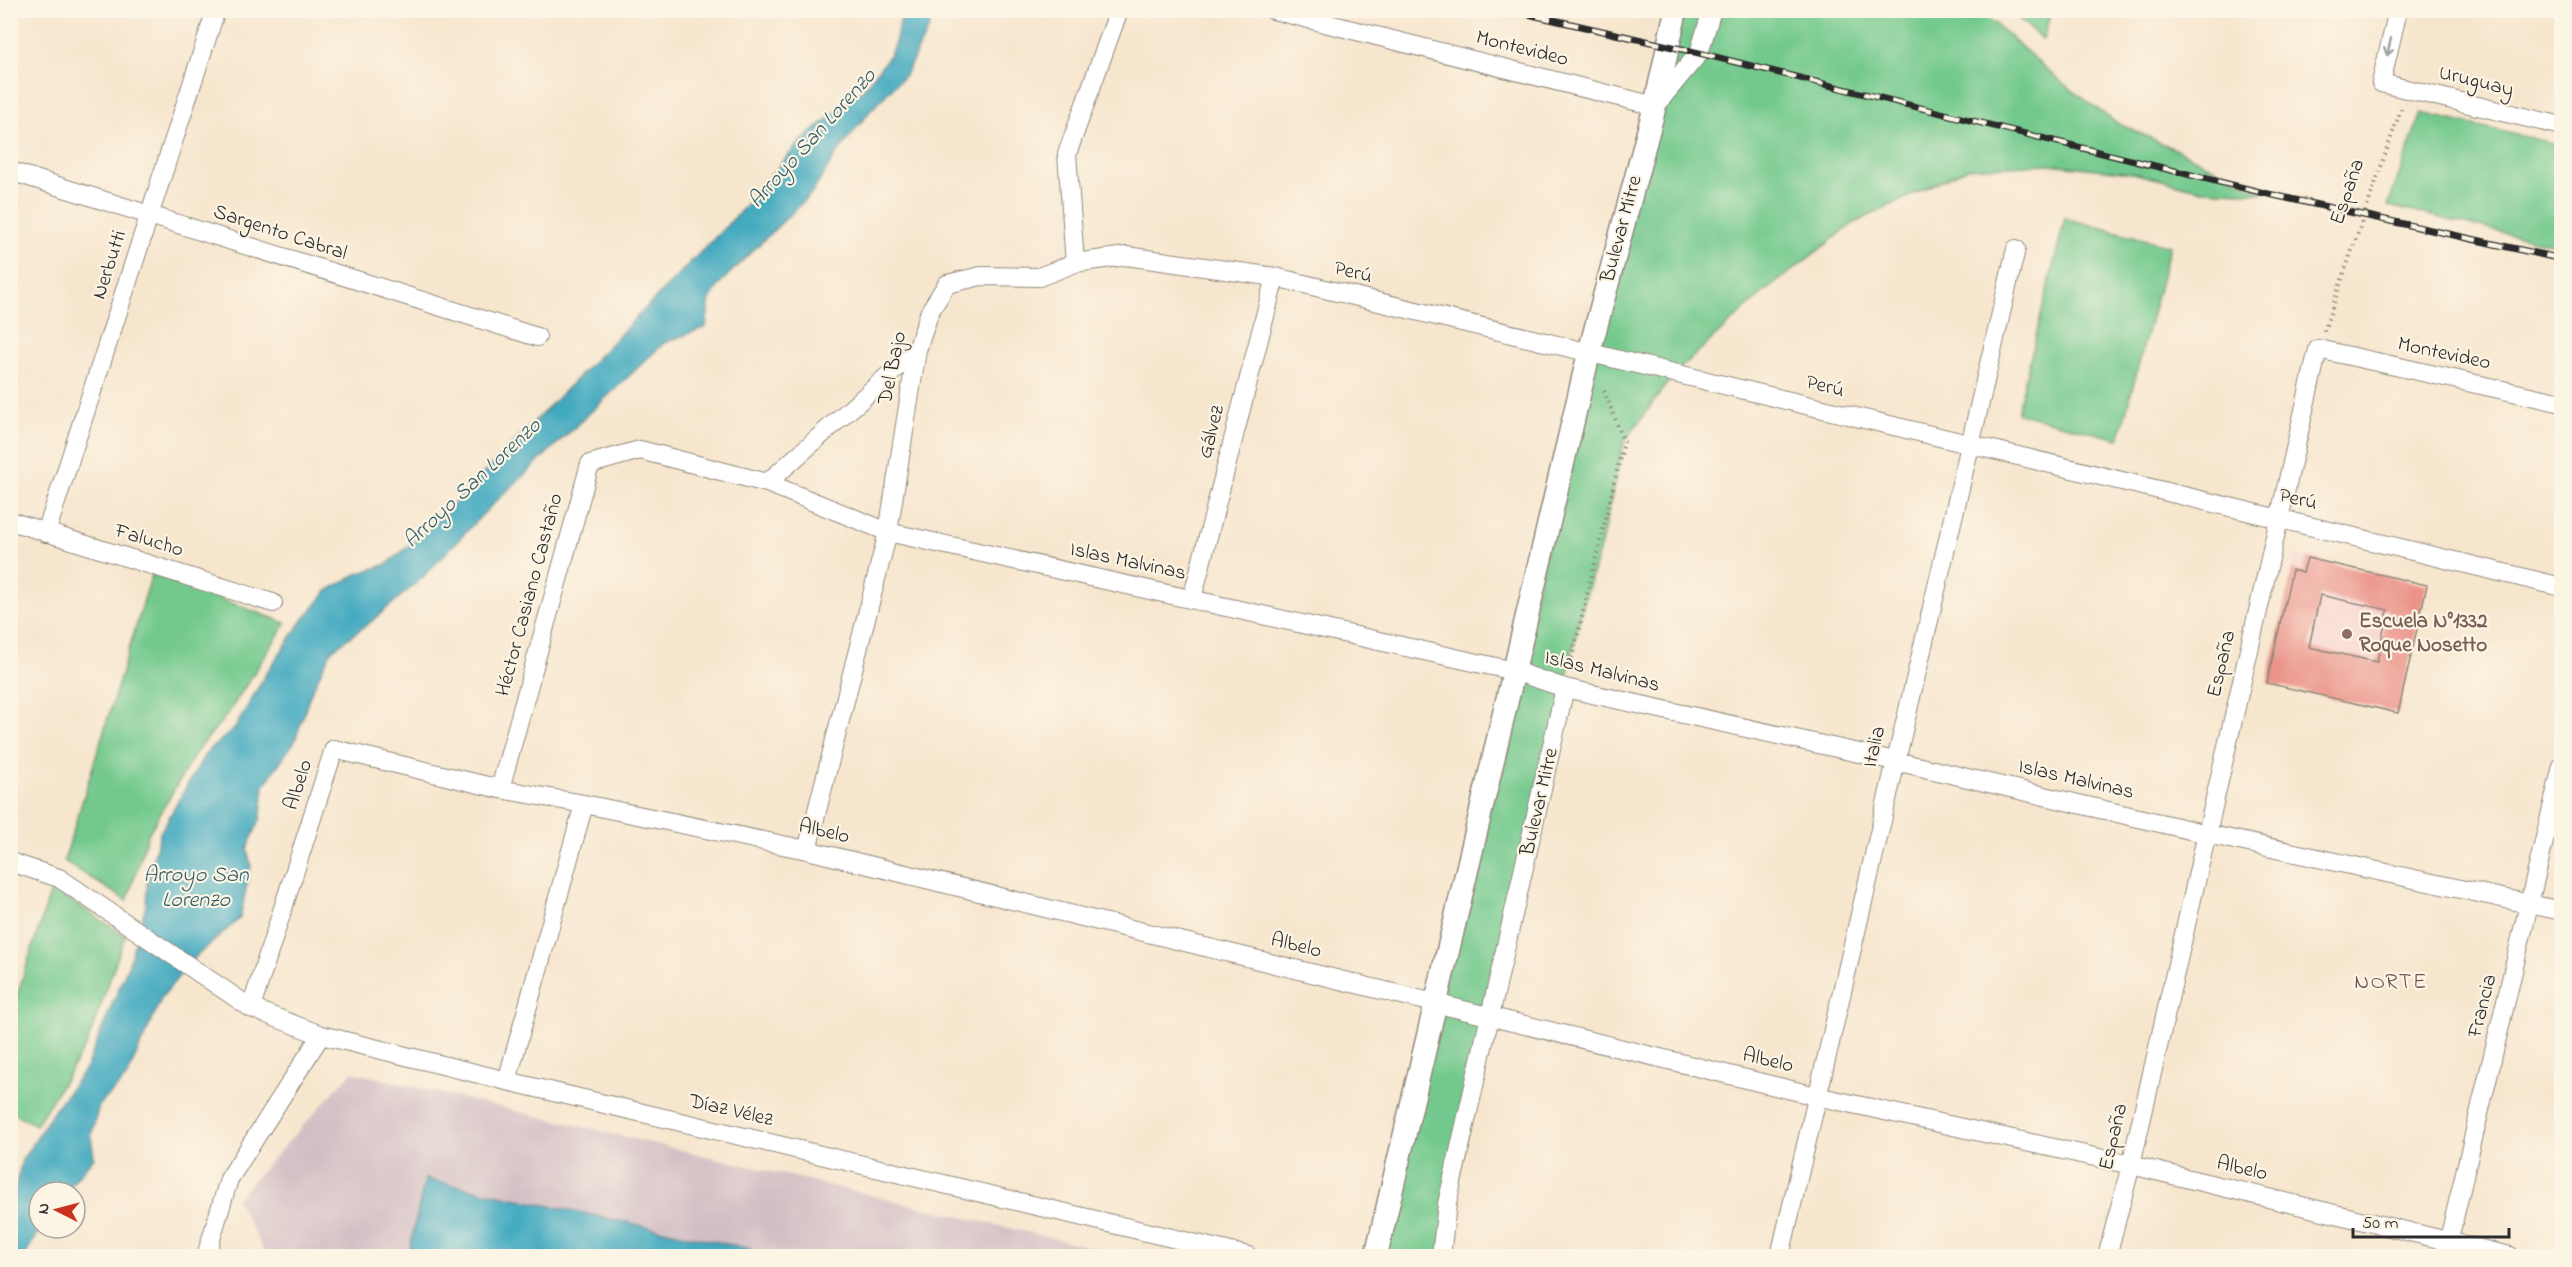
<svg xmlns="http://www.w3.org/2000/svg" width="2572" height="1267" font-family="'Indie Flower',sans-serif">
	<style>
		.built { fill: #f7d0ce }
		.industrial { fill: #d2bec4 }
		.green { fill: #73c98d; stroke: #4f7a5c; stroke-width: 1.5 }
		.water { fill: #3fa9bf; stroke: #356a75; stroke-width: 1.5 }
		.building { fill: #eb9389; fill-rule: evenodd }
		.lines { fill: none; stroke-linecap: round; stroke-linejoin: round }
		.minor-casing { stroke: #91887c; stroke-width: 20 }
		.tertiary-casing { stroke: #91887c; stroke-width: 25 }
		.path { stroke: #91887c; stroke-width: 4; stroke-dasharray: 1.5 4.5; stroke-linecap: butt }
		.minor { stroke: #fff; stroke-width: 18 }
		.tertiary { stroke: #fff; stroke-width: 22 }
		.rail-casing { stroke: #2b2b2b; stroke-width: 7 }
		.rail { stroke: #fcf5e5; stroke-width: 4.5; stroke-dasharray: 14; stroke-linecap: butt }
		.oneway { stroke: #a0a0a0 }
		.education-dot { fill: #8d6e63; stroke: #fcf5e5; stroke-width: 2 }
		.labels { text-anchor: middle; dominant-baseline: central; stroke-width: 4.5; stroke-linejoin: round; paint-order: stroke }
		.street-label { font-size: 21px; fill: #2b2b2b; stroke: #fcf5e5 }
		.education-label { font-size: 21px; font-weight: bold; fill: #785e54; stroke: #fcf5e5; text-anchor: start }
		.water-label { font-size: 22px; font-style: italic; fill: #335d66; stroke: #fcf5e5 }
		.neighbourhood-label { font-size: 22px; letter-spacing: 1.5px; fill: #6e4f4c; stroke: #fcf5e5 }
	</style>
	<rect width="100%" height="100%" fill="#fcf5e5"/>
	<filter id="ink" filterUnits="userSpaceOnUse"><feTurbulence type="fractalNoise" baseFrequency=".0167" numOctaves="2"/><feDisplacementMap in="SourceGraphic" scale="12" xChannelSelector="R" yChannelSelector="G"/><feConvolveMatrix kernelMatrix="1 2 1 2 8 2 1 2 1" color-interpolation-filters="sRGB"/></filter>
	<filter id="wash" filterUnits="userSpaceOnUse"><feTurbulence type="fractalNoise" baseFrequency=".008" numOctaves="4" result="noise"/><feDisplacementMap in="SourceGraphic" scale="24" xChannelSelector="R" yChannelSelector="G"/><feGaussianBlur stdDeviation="1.35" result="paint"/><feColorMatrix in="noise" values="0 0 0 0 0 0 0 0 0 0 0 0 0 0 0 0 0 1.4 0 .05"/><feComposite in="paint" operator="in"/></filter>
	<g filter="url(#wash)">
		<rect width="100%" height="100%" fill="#f7e6ce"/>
		<path class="built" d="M2295,556L2427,585L2398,713L2267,683Z"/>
		<path class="industrial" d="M352,1072L1127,1256H262L264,1251L236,1199Z"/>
		<path class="green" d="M1676,11H1982L1992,21L2060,81L2115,122L2192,157L2264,193L2203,190L2132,173L2049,164L1968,168L1854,223L1764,292L1675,373L1624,442L1601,544L1580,617L1441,1256H1376Z
			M2010,11H2051L2043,40Z
			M2421,113L2561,145V246L2388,206Z
			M2065,218L2170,246L2119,439L2017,413Z
			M152,574L286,623L229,712L196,752L148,834L127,901L64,861Z
			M52,888L125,936L87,1044L36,1125L11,1112V1013Z"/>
		<path class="water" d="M903,11H931L929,28L905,75L870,111L835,156L812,193L721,282L710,299L706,327L664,343L487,510L421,579L372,621L332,650L311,692L295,741L264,785L261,817L247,849L251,865L240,918L192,960L162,997L126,1078L99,1105L91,1136L94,1157L65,1192H39L40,1228L25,1256H11V1205L22,1160L53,1112L86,1068L128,966L146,905L147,882L160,833L185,789L206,753L235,728L267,672L303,620L327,591L357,574L387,564L429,529L739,213L798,144L864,88L887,59L894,46Z
			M425,1179L751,1249L749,1256H408Z"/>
		<g id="blocks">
			<path class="building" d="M2307,558L2427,585L2398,713L2267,683L2292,570L2303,573ZM2320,595L2388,610L2377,662L2309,647Z"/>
		</g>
	</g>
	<g filter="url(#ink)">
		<use href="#blocks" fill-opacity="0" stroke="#91887c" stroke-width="1.5"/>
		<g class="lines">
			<defs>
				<path id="minor" d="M1273,10L1655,106L1699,53L1712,10
					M2398,10L2381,83L2562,126
					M10,171L537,337
					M1075,263L1126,256L1275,277L2562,587
					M767,483L917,350
					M10,521L273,603
					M46,533L216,10
					M1192,599L1275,277
					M500,789L590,464L640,450L767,483L888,532L1514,671L1565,688L1895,761L2207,834L2562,911
					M807,850L888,532L917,350L930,311L947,284L981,276L1039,277L1075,263L1067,154L1119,10
					M10,862L59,878L251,1008L321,1035L507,1081L1248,1256
					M251,1008L334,749L500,789L584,804L807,850L1816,1096L2131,1165L2510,1256
					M507,1081L584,804
					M206,1256L229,1179L321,1035
					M1441,1256L1447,1204L1565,688
					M1780,1256L2016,249
					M2107,1256L2131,1165L2318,349L2562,403
					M2445,1256L2562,766"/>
				<path id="tertiary" d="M1376,1256L1589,353L1655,106L1676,10"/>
			</defs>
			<use href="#minor" class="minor-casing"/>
			<use href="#tertiary" class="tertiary-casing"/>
			<path class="path" d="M2324,331L2402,106
				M1569,670L1624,442L1603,388"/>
			<use href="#minor" class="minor"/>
			<use href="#tertiary" class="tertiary"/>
			<defs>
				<path id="rail" d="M1510,10L1699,53L2264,193L2562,259"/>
			</defs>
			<use href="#rail" class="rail-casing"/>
			<use href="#rail" class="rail"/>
		</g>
		<defs><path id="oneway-shaft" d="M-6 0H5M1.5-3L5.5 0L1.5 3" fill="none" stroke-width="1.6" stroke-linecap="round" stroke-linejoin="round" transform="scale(1.5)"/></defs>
		<use class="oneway" href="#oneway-shaft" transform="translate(2389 47) rotate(103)"/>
	</g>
	<circle class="education-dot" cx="2347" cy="634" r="6"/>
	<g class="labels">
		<g class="street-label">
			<text transform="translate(1522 49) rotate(14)">Montevideo</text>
			<text transform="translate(2476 82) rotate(14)">Uruguay</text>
			<text transform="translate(2348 192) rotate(-71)">España</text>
			<text transform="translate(1622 229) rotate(-75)">Bulevar Mitre</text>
			<text transform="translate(280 233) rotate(18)">Sargento Cabral</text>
			<text transform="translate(110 265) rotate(-72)">Nerbutti</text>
			<text transform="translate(1353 273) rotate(14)">Perú</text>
			<text transform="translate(2444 354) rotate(12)">Montevideo</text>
			<text transform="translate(893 368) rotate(-78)">Del Bajo</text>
			<text transform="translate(1825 387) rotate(14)">Perú</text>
			<text transform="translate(1212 432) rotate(-76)">Gálvez</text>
			<text transform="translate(2298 500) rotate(13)">Perú</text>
			<text transform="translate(149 541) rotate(17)">Falucho</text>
			<text transform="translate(1128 562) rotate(12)">Islas Malvinas</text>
			<text transform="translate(530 595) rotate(-75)">Héctor Casiano Castaño</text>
			<text transform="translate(2222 664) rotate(-77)">España</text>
			<text transform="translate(1602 672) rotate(14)">Islas Malvinas</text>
			<text transform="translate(1875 747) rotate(-77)">Italia</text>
			<text transform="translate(2076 780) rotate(13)">Islas Malvinas</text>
			<text transform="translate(299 785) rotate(-72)">Albelo</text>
			<text transform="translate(1540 802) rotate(-77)">Bulevar Mitre</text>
			<text transform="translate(824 832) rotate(13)">Albelo</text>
			<text transform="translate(1296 946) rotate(14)">Albelo</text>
			<text transform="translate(2483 1006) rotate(-76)">Francia</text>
			<text transform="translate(1768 1061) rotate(13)">Albelo</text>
			<text transform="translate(731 1111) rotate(13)">Díaz Vélez</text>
			<text transform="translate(2114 1137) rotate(-77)">España</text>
			<text transform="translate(2242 1169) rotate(13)">Albelo</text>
		</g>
		<g class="education-label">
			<text x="2359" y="622">Escuela N°1332<tspan x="2359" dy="24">Roque Nosetto</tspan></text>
		</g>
		<g class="water-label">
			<text transform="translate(813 139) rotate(-48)">Arroyo San Lorenzo</text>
			<text transform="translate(473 484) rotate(-43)">Arroyo San Lorenzo</text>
			<text x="196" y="876">Arroyo San<tspan x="196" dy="25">Lorenzo</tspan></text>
		</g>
		<g class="neighbourhood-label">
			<text x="2391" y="983">NORTE</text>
		</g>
	</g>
	<rect width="2572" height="1267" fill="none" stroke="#fcf5e5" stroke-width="36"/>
	<g transform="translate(57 1210) rotate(276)"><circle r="28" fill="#fcf5e5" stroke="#a8a49b" stroke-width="1.5"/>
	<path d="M0-4.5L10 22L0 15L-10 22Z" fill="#c8321e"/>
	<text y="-9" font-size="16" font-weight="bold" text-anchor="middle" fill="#2b2b2b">N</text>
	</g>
	<path d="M2353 1228v9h156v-9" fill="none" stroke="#2b2b2b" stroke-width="3"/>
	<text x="2362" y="1228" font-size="18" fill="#2b2b2b" stroke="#fcf5e5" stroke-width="4.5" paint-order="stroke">50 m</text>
</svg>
